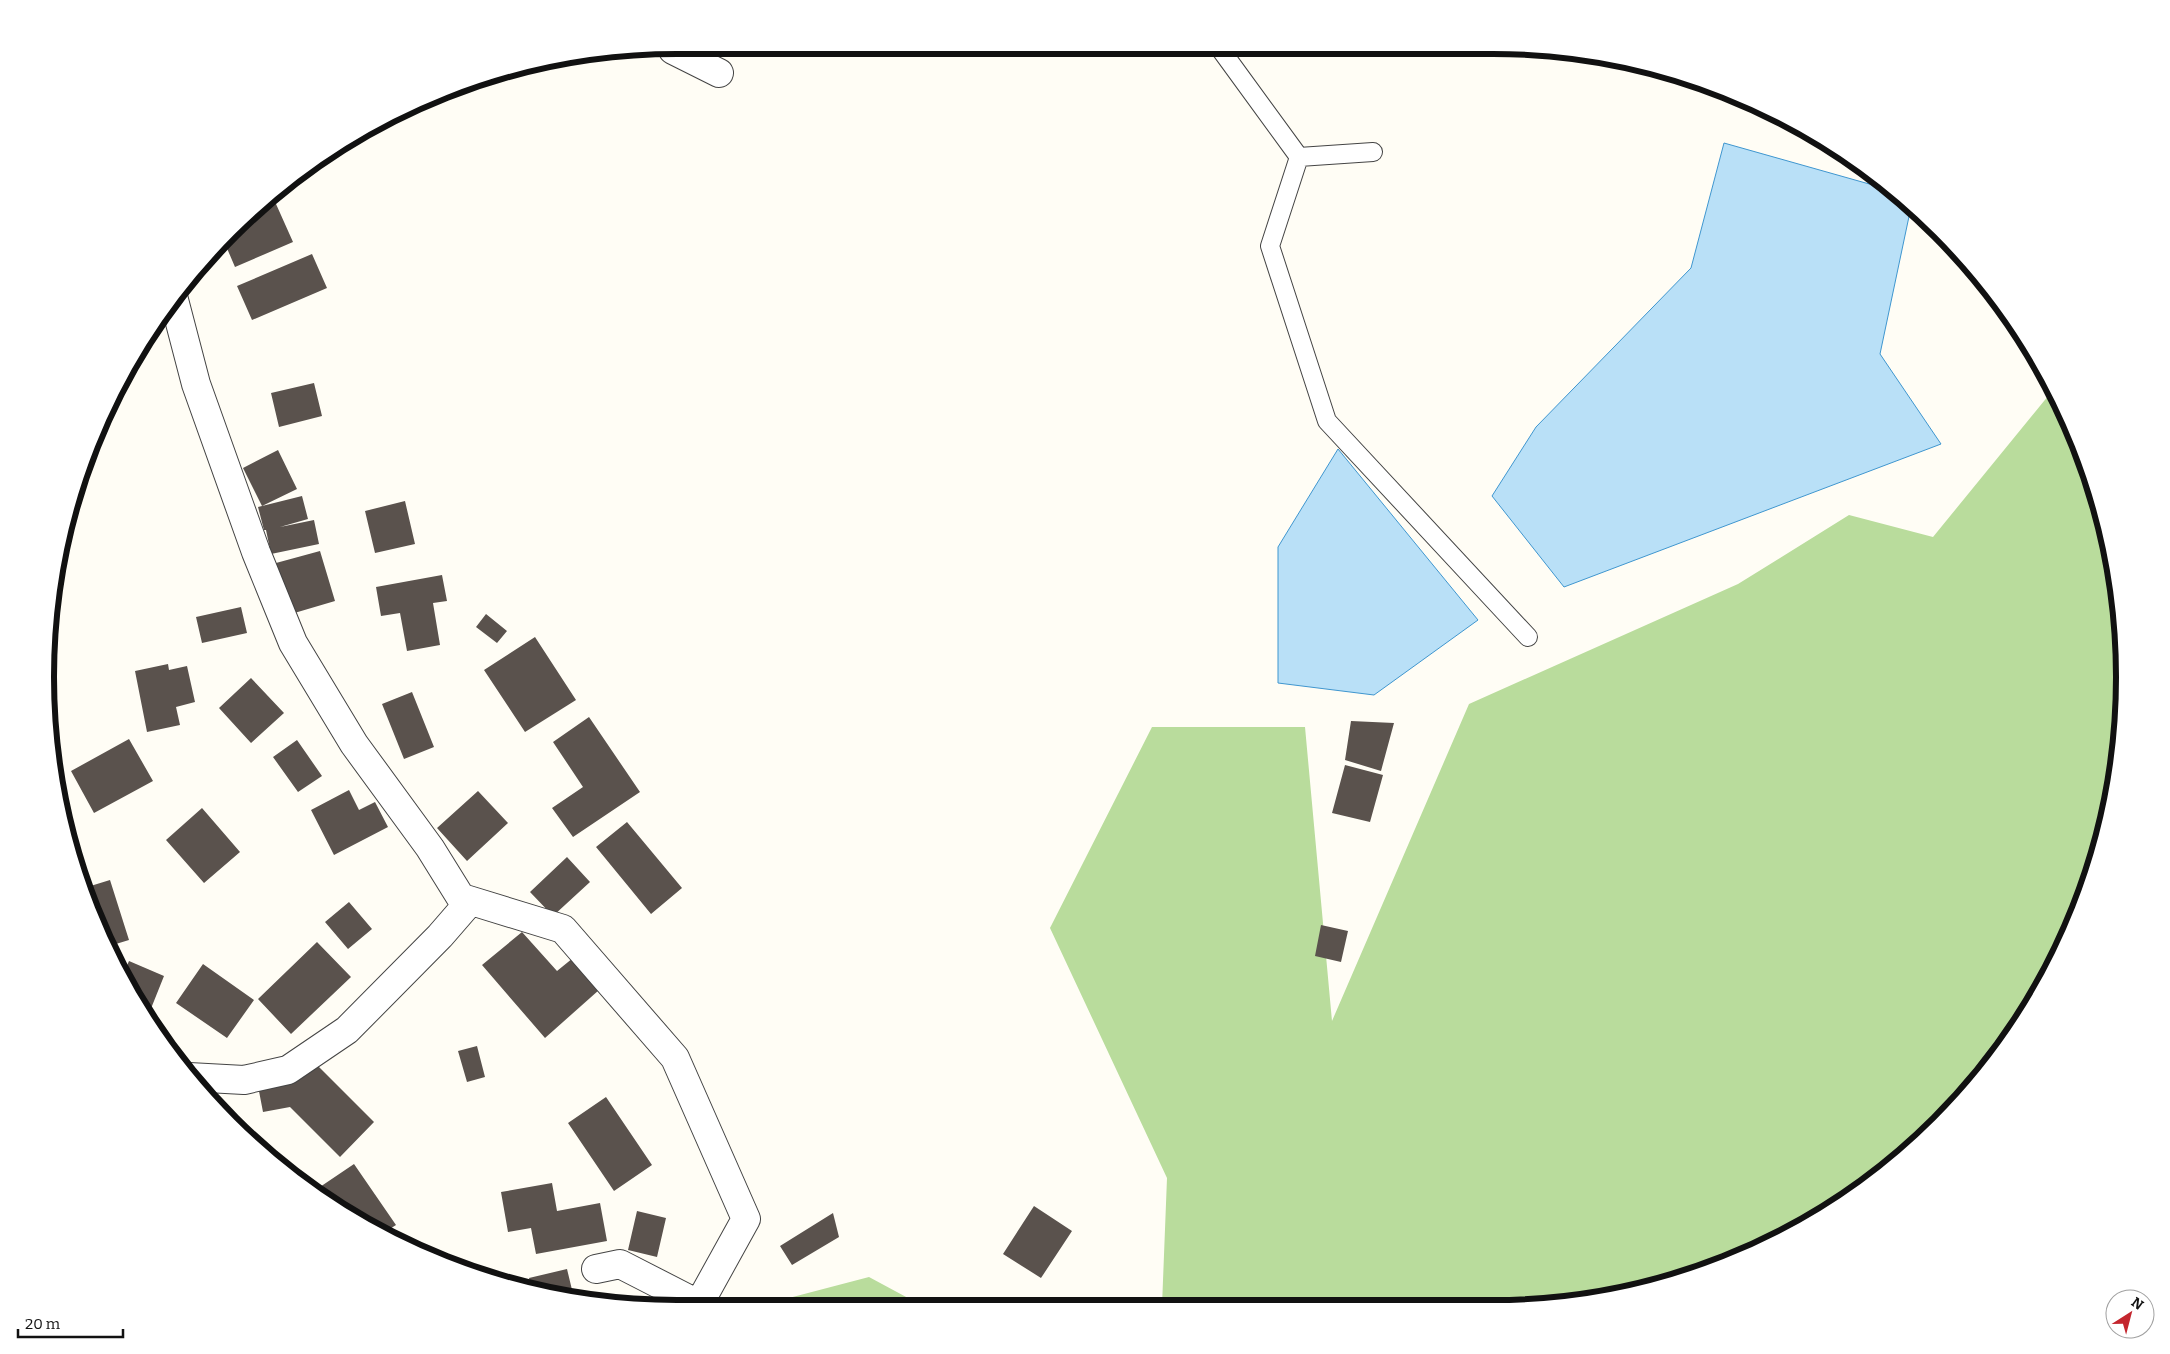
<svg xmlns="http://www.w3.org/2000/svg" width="2170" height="1354" font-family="Bitter,serif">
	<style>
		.forest { fill: #b9dc9c }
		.water { fill: #b9e0f7; stroke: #3f96cf }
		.building { fill: #5a524d }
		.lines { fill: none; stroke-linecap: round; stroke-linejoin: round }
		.lane-casing { stroke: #444; stroke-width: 20 }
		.street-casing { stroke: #444; stroke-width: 30 }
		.lane { stroke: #fff; stroke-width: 18 }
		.street { stroke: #fff; stroke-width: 28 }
		.rim { fill: none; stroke: #111; stroke-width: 6 }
	</style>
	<rect width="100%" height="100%" fill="#fffdf5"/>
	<path class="forest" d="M2053,390L2092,474L2120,595L2124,719L2103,841L2060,957L1994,1062L1878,1178L1773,1244L1657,1287L1535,1308L1162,1306L1167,1178L1050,928L1152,727H1305L1332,1021L1469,704L1738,584L1849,515L1933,537Z
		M869,1277L921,1305L766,1304Z"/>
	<path class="water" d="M1724,143L1894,191L1911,207L1880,354L1941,444L1564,587L1492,496L1536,427L1691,268Z
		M1338,449L1478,620L1374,695L1278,683V547Z"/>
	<path class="building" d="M272,195L293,242L235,267L223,239L230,230Z
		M312,254L327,288L252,320L237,286Z
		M314,383L322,416L279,427L271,393Z
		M278,450L297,489L262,506L243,468Z
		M302,496L308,519L280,527L314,520L319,544L271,554L266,530H264L258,507Z
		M405,501L415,544L375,553L365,511Z
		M320,551L335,601L291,614L276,563Z
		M442,575L447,601L433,603L440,645L407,651L400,613L381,616L376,587Z
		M241,607L247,633L202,643L196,617Z
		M486,614L507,631L497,643L476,627Z
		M535,637L576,700L525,732L484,670Z
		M168,664L169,670L187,666L195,702L176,707L180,725L147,732L135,671Z
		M251,678L284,713L251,743L219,708Z
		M412,692L434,747L404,759L382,704Z
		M589,717L640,792L573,837L552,808L583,787L553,742Z
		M1351,721L1394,723L1381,771L1345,760Z
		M129,739L153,781L94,813L71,771Z
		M297,740L322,776L298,792L273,757Z
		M1345,765L1383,775L1370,822L1332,813Z
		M349,790L359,810L375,802L388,827L334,855L311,810Z
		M478,791L508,823L467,861L437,828Z
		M202,808L240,852L204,883L166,840Z
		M627,822L682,888L651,914L596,847Z
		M567,857L590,882L553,916L530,892Z
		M110,880L129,940L106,947L84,888Z
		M349,902L372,929L348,949L325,922Z
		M1321,925L1348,931L1341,962L1315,956Z
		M522,932L557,971L573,958L599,990L545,1038L482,965Z
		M317,942L351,977L291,1034L258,999Z
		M129,961L164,976L150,1011L139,1006L122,977Z
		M203,964L254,1000L227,1038L176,1003Z
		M477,1046L485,1077L467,1082L458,1051Z
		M311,1059L374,1122L340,1157L290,1107L263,1112L258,1086Z
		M606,1097L652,1165L614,1191L568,1123Z
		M354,1164L396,1225L385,1232L314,1191Z
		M552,1183L557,1211L600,1203L607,1241L536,1254L531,1228L508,1232L501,1192Z
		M1034,1206L1072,1231L1041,1278L1003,1254Z
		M637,1211L666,1218L657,1257L628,1250Z
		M833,1213L839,1237L792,1265L780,1246Z
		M567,1269L574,1298L531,1287L529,1278Z"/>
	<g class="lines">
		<defs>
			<path id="lane" d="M1221,50L1299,157L1373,152
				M1299,157L1270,246L1327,421L1528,637"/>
			<path id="street" d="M673,50L719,73
				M173,296L196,384L256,552L293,643L354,744L430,848L466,906L440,936L347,1030L288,1070L244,1080L189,1077
				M462,898L563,929L675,1058L746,1219L699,1304
				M596,1269L620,1264L698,1304"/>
		</defs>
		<use href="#lane" class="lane-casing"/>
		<use href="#street" class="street-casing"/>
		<use href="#lane" class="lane"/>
		<use href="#street" class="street"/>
	</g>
	<path d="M0 0H2170V1354H0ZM677 54H1493A623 623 0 0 1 2116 677V677A623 623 0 0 1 1493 1300H677A623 623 0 0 1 54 677V677A623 623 0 0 1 677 54Z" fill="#fff" fill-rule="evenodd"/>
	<path class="rim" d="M677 54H1493A623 623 0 0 1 2116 677V677A623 623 0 0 1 1493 1300H677A623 623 0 0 1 54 677V677A623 623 0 0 1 677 54Z"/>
	<g transform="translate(2130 1314) rotate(36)"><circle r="24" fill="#ffffff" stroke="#a0a0a0"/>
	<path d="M0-4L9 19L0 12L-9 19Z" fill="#c4262e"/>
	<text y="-8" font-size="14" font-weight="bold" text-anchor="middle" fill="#111111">N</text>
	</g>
	<path d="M18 1329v8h105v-8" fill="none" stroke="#111111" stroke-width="2.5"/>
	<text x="25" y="1329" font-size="15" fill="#111111" stroke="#ffffff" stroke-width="4" paint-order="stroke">20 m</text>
</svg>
